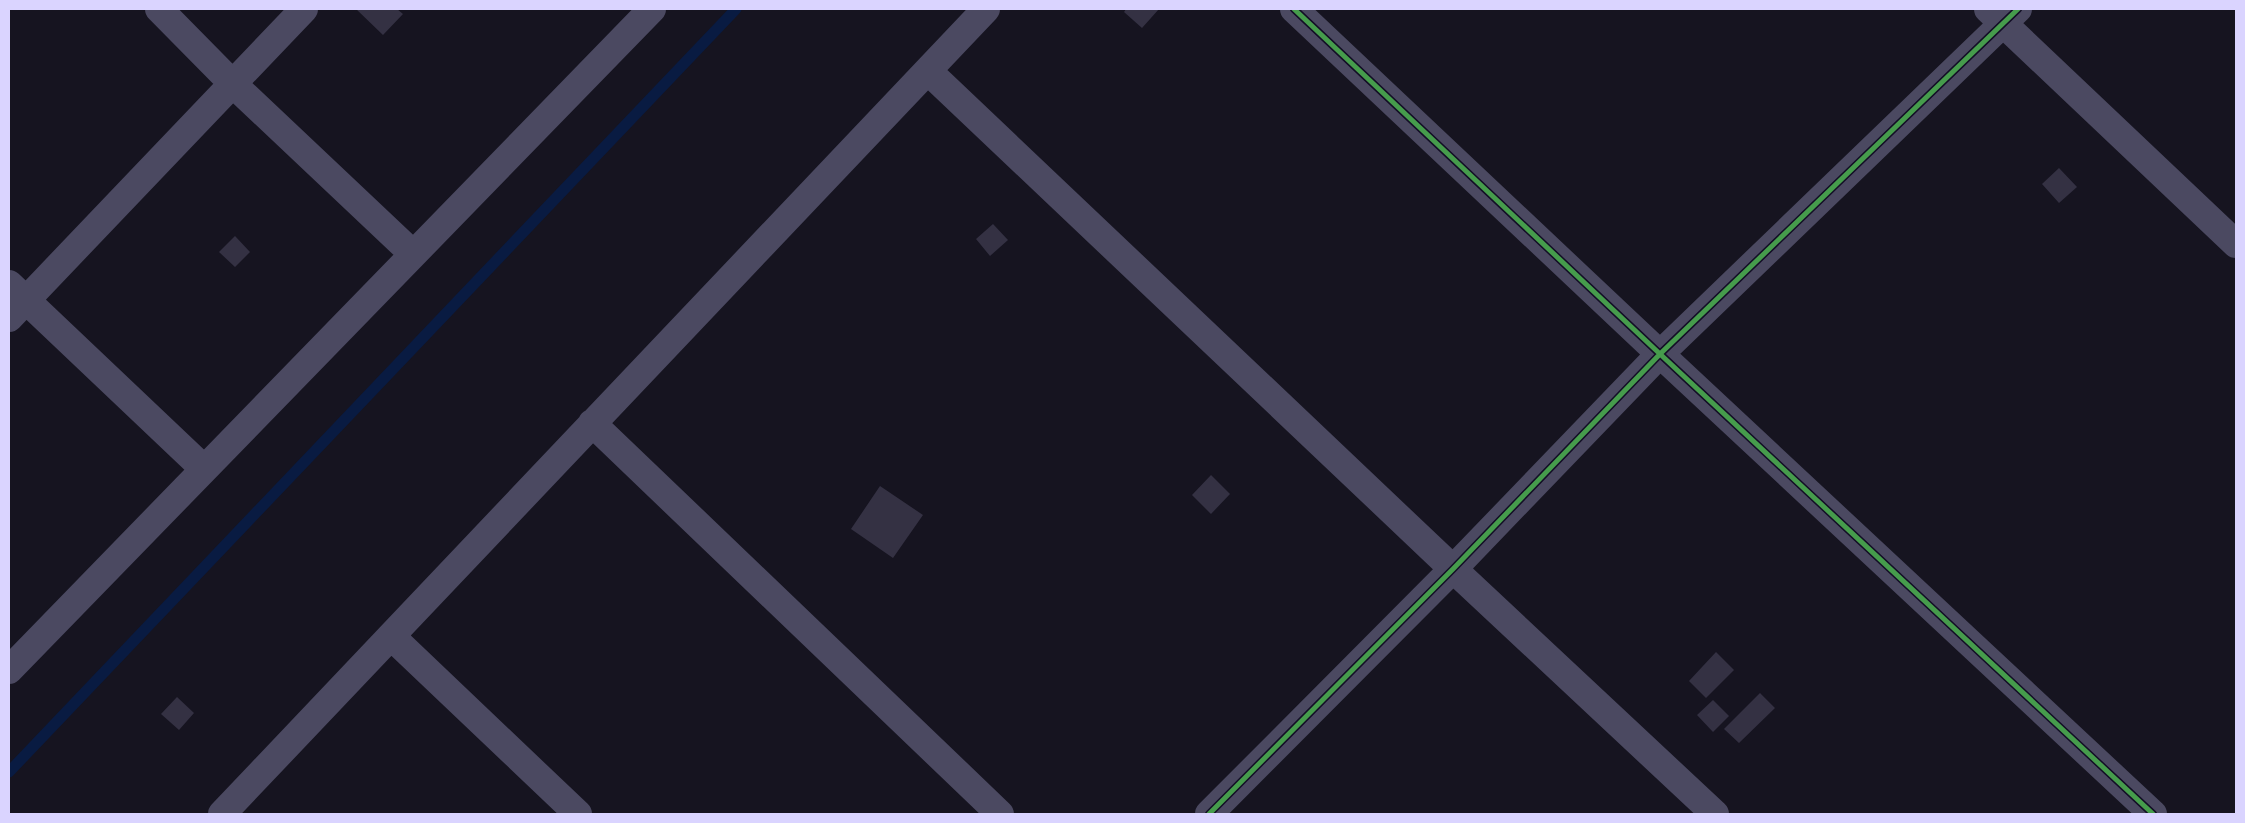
<svg xmlns="http://www.w3.org/2000/svg" width="2245" height="823" font-family="'Asap Condensed',sans-serif">
	<style>
		.lines { fill: none; stroke-linecap: round; stroke-linejoin: round }
		.stream { stroke: #091b42; stroke-width: 11 }
		.building { fill: #343143 }
		.street { stroke: #4b4961; stroke-width: 28 }
		.cycleway-casing { stroke: #130e26; stroke-width: 8 }
		.cycleway { stroke: #469c4c; stroke-width: 5 }
	</style>
	<rect width="100%" height="100%" fill="#161420"/>
	<g class="lines">
		<path class="stream" d="M9,772L736,9"/>
	</g>
	<path class="building" d="M356,9H397L403,14L383,35Z
		M1126,9H1159L1142,28L1124,12Z
		M2059,168L2077,187L2059,203L2042,184Z
		M993,224L1008,240L990,256L976,239Z
		M235,236L250,252L235,267L219,252Z
		M1211,475L1230,494L1211,514L1192,495Z
		M880,486L923,515L893,558L851,529Z
		M1716,652L1734,670L1706,698L1689,681Z
		M1760,693L1775,708L1739,743L1724,729Z
		M177,697L194,713L179,730L161,714Z
		M1713,700L1729,716L1713,732L1697,715Z"/>
	<g class="lines">
		<path class="street" d="M159,9L232,83L413,254
			M1294,9L1660,354L2153,814
			M1988,9L2236,244
			M928,71L1453,569L1715,814
			M9,284L203,468
			M9,318L304,9
			M592,423L1000,814
			M392,637L578,814
			M9,670L652,9
			M222,814L986,9
			M1209,814L1453,569L1660,354L2018,9"/>
		<defs>
			<path id="cycleway" d="M1294,9L1660,354L2153,814
				M1209,814L1453,569L1660,354L2018,9"/>
		</defs>
		<use href="#cycleway" class="cycleway-casing"/>
		<use href="#cycleway" class="cycleway"/>
	</g>
	<rect width="2245" height="823" fill="none" stroke="#dad4ff" stroke-width="20"/>
</svg>
